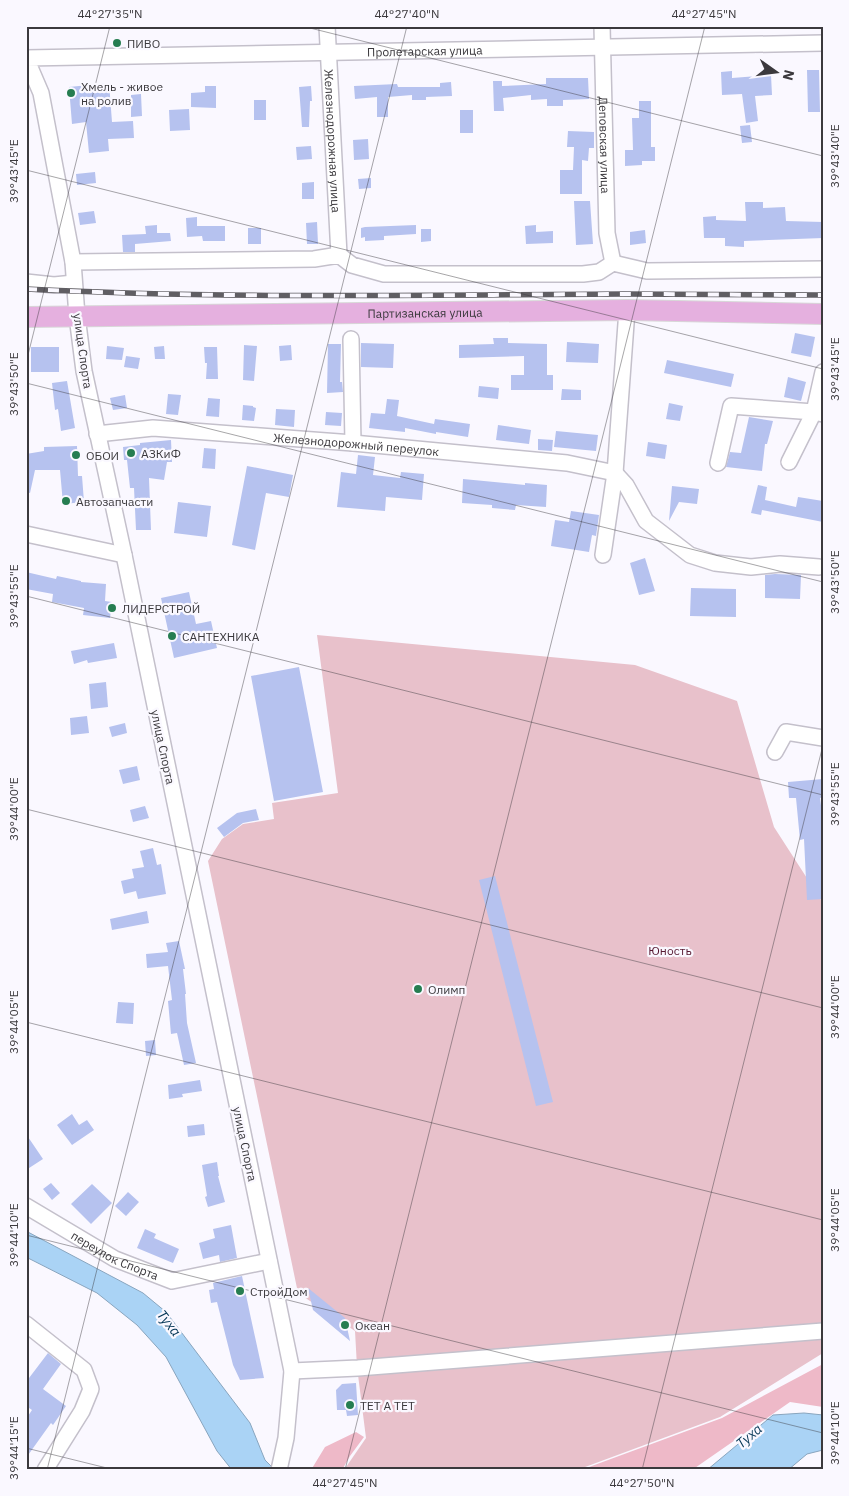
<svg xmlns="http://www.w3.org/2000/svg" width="849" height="1496" font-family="'IBM Plex Sans',sans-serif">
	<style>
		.green { fill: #e8c1cb }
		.forest { fill: #eeb9c8 }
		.water { fill: #aad3f5; stroke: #89a5be }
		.building { fill: #b6c2ef }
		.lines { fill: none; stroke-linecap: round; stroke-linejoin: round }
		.minor-casing { stroke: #c4c0cb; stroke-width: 18 }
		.major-casing { stroke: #d8d7d8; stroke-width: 22 }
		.minor { stroke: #fff; stroke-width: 15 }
		.major { stroke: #e5b0df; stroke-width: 20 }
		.rail-casing { stroke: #605e63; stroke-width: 5.5 }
		.rail { stroke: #faf8ff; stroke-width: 4; stroke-dasharray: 11; stroke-linecap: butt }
		.ticks { fill: none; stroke: #3b393d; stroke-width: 1; stroke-opacity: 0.45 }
		.poi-dot { fill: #267d51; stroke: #faf8ff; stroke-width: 2 }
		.labels { text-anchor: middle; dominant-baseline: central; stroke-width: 4.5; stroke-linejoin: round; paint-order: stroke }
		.poi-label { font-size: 12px; fill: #3b393d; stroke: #faf8ff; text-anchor: start }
		.street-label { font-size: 12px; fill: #3b393d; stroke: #faf8ff }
		.park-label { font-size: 12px; fill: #561830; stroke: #faf8ff }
		.water-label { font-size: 14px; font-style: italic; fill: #033555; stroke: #faf8ff }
		.neatline { fill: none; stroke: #3b393d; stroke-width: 2 }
		.ticks-label { font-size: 12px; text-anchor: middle; fill: #3b393d }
	</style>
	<rect width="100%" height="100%" fill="#faf8ff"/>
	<path class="green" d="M317,635L635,665L737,701L774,827L823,903V1353L720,1417L577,1470H344L366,1438L357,1367L355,1331L298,1293L208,861L222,839L243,824L274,819L272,803L338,793Z"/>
	<path class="forest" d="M823,1364V1407L790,1402L692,1470H581L722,1418Z
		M356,1432L364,1437L350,1456L342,1470H311L325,1447Z"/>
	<path class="water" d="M26,1231L143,1293L166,1312L250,1423L265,1460L275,1470H232L217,1451L166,1357L137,1325L97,1293L26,1257Z
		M804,1413L823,1415V1450L807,1454L788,1470H707L773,1415Z"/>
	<path class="building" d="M807,70H819L820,112H808Z
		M732,71V78L771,75L772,95L755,96L758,121L746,123L742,94L722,95L721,72Z
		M546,78H588L589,99L563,100V106H547V99L531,100V95L503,98L504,111H494L493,81H502V86L546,84Z
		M451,82L452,96L426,97V100H412V95L388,97V117H377V97L355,99L354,86L397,84L398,87H440V83Z
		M109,83L112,122L133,121L134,138L108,139L109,151L89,153L86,122L72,124L69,87Z
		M205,86H216V108L191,107V93L205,92Z
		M311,86L312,101H310L309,127H302L299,87Z
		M141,94L142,116L131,117V95Z
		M254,100H266V120H254Z
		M639,101H651V147H655V161H642V165L625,166V150H633L632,118H639Z
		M189,109L190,130L170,131L169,110Z
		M460,110H473V133H460Z
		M750,125L752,142L742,143L740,126Z
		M568,131L594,132V148H589L588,161L582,160V194H560V170H573L574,147H567Z
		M368,139L369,159L354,160L353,140Z
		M311,146L312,159L297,160L296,147Z
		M95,172L96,183L77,185L76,174Z
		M371,178V188L359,189L358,179Z
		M314,182V199H302V183Z
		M574,201H590L593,244L576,245Z
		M745,202H763V208L785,207L786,221L823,222V238L744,241V247L725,246V238H704L703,217L716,216V220L746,221Z
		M94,211L96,223L80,225L78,213Z
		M197,217V226H225V241H203L202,236L187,237L186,218Z
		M317,222L318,244H307L306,223Z
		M157,225V233H170L171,241L135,244V252H123L122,235L146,234L145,226Z
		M416,225V234L384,236V240L365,241V237L361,238V228L365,227Z
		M536,225V232L553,231V243L526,244L525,226Z
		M248,228H261V244H248Z
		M421,229H431V241L421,242Z
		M645,230L646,243L630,245V232Z
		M795,333L815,337L811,357L791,353Z
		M493,338H508V343L547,344V375H553V390H511V375H524V356L459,358V345L494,344Z
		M567,342L599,344L598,363L566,362Z
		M361,343L394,344L393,368L361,367Z
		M328,344H341L340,382H342L343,392L327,393Z
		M244,345L257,346L254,381L243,380Z
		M291,345L292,360L280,361L279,346Z
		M107,346L124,348L122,360L106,359Z
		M164,346L165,359H155L154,347Z
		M31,347H59V372H31Z
		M204,347H217L218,379H206L207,363H205Z
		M126,356L140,358L138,369L124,367Z
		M667,360L734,374L731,387L664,373Z
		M788,377L806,382L801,401L784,397Z
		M67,381L75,428L61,431L58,409L55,410L52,383Z
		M479,386L499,388L498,399L478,397Z
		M562,389L581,390V400H561Z
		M168,394L181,395L178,415L166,414Z
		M125,395L127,408L113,410L110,398Z
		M208,398L220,399L219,417L206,416Z
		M387,399L399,400L397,416L434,424L435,419L470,424L468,437L436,432V434L405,428V432L369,428L371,413L385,414Z
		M669,403L683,406L680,421L666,419Z
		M243,405L253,406V407L256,408L254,421L242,420Z
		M276,409L295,410L294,427L275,425Z
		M326,412L342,413L341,426L325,425Z
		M749,417L773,421L767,444H765L762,471L726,467L730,452L741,453Z
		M498,425L531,430L529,444L496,440Z
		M556,431L598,435L596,451L554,447Z
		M538,439L553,440L552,451L538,450Z
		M171,440L172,462H167L164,480L149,478L151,530H136L134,488H130L127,460H124L123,447L140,445V443Z
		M648,442L667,445L665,459L646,456Z
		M77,446L78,476H82L84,502L63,504L60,470H35L30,493L26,492V454L44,451V447Z
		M204,448L216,449L215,469L202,468Z
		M358,455L375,457L373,475L400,478L401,472L424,474L422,500L386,497L385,511L337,507L341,472L356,474Z
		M247,466L293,475L289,497L266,493L255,550L232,545Z
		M463,479L525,485V483L547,485L546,507L516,505L515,510L492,508V505L462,503Z
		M758,485L767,487L765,500L796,507L798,497L823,501V522L762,510L761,515L751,513Z
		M672,486L699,489L697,504L679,502L669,521Z
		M178,502L211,506L207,537L174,533Z
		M571,511L599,515L596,536L592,535L589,552L551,546L555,520L569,522Z
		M645,558L655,591L639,595L630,563Z
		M26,572L56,579L57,576L81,581V582L106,584L105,601L112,602L110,618L83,615L84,608L52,602L53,594L26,589Z
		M775,574L801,575L800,599L765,598V575Z
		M691,588L736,589V617L690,616Z
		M189,592L196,624L211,621L217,648L174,658L161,598Z
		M114,643L117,658L88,663L87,660L74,664L71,651Z
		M299,667L323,792L274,801L251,676Z
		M106,682L108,707L91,709L89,684Z
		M87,716L89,733L71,735L70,718Z
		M125,723L127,733L112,737L109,727Z
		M137,766L140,780L123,784L119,770Z
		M823,779V797L820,798L823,820V899L807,900L804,839L800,840L796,798H789L788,782Z
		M145,806L149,818L133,822L130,810Z
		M256,809L259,820L243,823L224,837L217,828L237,813Z
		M153,848L157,865L161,864L166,894L138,899L136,891L124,894L121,881L134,878L132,869L144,867L140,851Z
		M495,876L553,1102L536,1106L479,880Z
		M147,911L149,923L112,930L110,919Z
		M179,941L185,969H183L186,994H185L187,1023L196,1063L184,1065L177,1033L171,1034L168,1001L172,1000L168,966L147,968L146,954L168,952L166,943Z
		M118,1002L134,1003L133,1024L116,1023Z
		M155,1040L156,1055L146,1056L145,1041Z
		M200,1080L202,1091L182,1094L183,1097L169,1099L168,1085Z
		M72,1114L79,1125L87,1120L94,1130L72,1145L57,1125Z
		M204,1124L205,1135L188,1137L187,1126Z
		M26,1134L43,1159L26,1170Z
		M217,1162L219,1176H218L225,1202L208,1207L205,1197L207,1196L202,1165Z
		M51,1183L60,1193L52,1200L43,1189Z
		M92,1184L112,1203L91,1224L71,1204Z
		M128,1192L139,1202L126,1216L115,1206Z
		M231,1225L237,1258L220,1262L219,1255L203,1259L199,1243L215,1238L213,1229Z
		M145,1229L156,1234L154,1238L179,1249L173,1263L137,1248Z
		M242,1276L250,1314L264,1378L240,1380L233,1365L217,1302L211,1303L209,1290L214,1289L213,1283Z
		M308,1288L345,1318L350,1341L313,1310Z
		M48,1353L61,1364L43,1389L66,1406L53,1425L51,1423L26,1458V1419L32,1410L26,1406V1382Z
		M356,1383L358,1415L347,1416L346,1410H337L336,1390L342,1384Z"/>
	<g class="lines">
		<defs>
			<g id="minor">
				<path id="s1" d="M327,26L339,255"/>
				<path id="s2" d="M602,26L607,233L613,263"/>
				<path d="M73,262L314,259L339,255L352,265L384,274H583L599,272L613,263L647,271L823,269"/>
				<path d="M26,282L54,285L74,283"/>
				<path d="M351,339L353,443"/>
				<path id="s3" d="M97,434L153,428L353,443L567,463L615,473L626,485L646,521L690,555L715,563L751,567L780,564L819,567"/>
				<path d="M789,462L814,412L823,372"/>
				<path d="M718,463L731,406L814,412L823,414"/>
				<path d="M26,534L124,555"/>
				<path d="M603,555L615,473L627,310"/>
				<path d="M775,752L786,732L823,738"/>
				<path id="s4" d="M26,1206L115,1259L172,1281L269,1261"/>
				<path d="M26,1324L84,1370L91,1389L82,1411L45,1470"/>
				<path d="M292,1371L358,1368L823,1331"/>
				<path id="s5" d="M279,1470L286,1438L292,1371L124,555L84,371L77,316L73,262L41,93L26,58L823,43"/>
			</g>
			<g id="major">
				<path id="s6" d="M26,317L627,310L823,314"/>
			</g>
		</defs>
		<use href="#minor" class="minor-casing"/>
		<use href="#major" class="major-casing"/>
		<use href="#minor" class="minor"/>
		<use href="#major" class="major"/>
		<defs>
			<path id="rail" d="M26,289C225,299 424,295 623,294C689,294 756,295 823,295"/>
		</defs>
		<use href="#rail" class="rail-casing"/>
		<use href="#rail" class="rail"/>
	</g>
	<path class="ticks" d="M302,26L823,156M26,170L823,369M26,363L110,26M26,383L823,582M26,596L823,795M26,809L823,1008M26,1022L823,1220M26,1235L823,1433M26,1448L115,1470M47,1470L407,26M345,1470L705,26M642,1470L823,745"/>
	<g class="poi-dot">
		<circle cx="117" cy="43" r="5"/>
		<circle cx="71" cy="93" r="5"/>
		<circle cx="131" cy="453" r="5"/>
		<circle cx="76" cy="455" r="5"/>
		<circle cx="66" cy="501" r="5"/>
		<circle cx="112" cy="608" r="5"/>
		<circle cx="172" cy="636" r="5"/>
		<circle cx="418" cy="989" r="5"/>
		<circle cx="240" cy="1291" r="5"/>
		<circle cx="345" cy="1325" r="5"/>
		<circle cx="350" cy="1405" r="5"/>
	</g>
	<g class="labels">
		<g class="poi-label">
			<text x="127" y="43">ПИВО</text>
			<text x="81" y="86">Хмель - живое<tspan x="81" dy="14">на ролив</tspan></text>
			<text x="141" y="453">АЗКиФ</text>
			<text x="86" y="455">ОБОИ</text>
			<text x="76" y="501">Автозапчасти</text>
			<text x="122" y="608">ЛИДЕРСТРОЙ</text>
			<text x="182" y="636">САНТЕХНИКА</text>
			<text x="428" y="989">Олимп</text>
			<text x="250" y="1291">СтройДом</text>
			<text x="355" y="1325">Океан</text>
			<text x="360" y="1405">ТЕТ А ТЕТ</text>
		</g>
		<g class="street-label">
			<text stroke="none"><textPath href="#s5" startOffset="1840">Пролетарская улица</textPath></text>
			<text stroke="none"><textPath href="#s1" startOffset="115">Железнодорожная улица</textPath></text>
			<text stroke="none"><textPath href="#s2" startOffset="119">Деповская улица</textPath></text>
			<text stroke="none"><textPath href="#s6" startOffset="399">Партизанская улица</textPath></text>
			<text transform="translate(83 351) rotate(82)">улица Спорта</text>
			<text stroke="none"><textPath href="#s3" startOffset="260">Железнодорожный переулок</textPath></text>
			<text transform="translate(163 747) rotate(78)">улица Спорта</text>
			<text transform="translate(245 1144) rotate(78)">улица Спорта</text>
			<text stroke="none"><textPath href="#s4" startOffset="102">переулок Спорта</textPath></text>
		</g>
		<g class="park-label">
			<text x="670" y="950">Юность</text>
		</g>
		<g class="water-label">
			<text transform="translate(169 1323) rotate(52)">Туха</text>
			<text transform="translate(749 1436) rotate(-41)">Туха</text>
		</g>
	</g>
	<rect width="849" height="1496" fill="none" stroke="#faf8ff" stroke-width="55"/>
	<g transform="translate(776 72) rotate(104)" stroke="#faf8ff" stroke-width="4" paint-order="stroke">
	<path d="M0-4L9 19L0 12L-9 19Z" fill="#3b393d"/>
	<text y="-8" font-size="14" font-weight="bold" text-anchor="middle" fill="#3b393d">N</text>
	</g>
	<rect x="28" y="28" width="794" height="1440" class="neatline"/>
	<g class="ticks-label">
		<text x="110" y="18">44°27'35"N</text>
		<text x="407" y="18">44°27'40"N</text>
		<text x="704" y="18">44°27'45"N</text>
		<text transform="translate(835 156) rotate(-90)" y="4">39°43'40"E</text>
		<text transform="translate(14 171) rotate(-90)" y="4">39°43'45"E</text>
		<text transform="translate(835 369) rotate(-90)" y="4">39°43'45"E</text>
		<text transform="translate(14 384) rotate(-90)" y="4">39°43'50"E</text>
		<text transform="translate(835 582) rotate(-90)" y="4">39°43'50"E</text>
		<text transform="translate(14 596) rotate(-90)" y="4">39°43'55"E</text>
		<text transform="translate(835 794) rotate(-90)" y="4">39°43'55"E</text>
		<text transform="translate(14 809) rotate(-90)" y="4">39°44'00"E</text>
		<text transform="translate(835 1007) rotate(-90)" y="4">39°44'00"E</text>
		<text transform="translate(14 1022) rotate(-90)" y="4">39°44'05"E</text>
		<text transform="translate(835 1220) rotate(-90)" y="4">39°44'05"E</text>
		<text transform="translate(14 1235) rotate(-90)" y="4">39°44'10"E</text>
		<text transform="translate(835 1433) rotate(-90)" y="4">39°44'10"E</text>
		<text transform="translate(14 1448) rotate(-90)" y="4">39°44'15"E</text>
		<text x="345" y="1487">44°27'45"N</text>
		<text x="642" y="1487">44°27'50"N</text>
	</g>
</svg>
